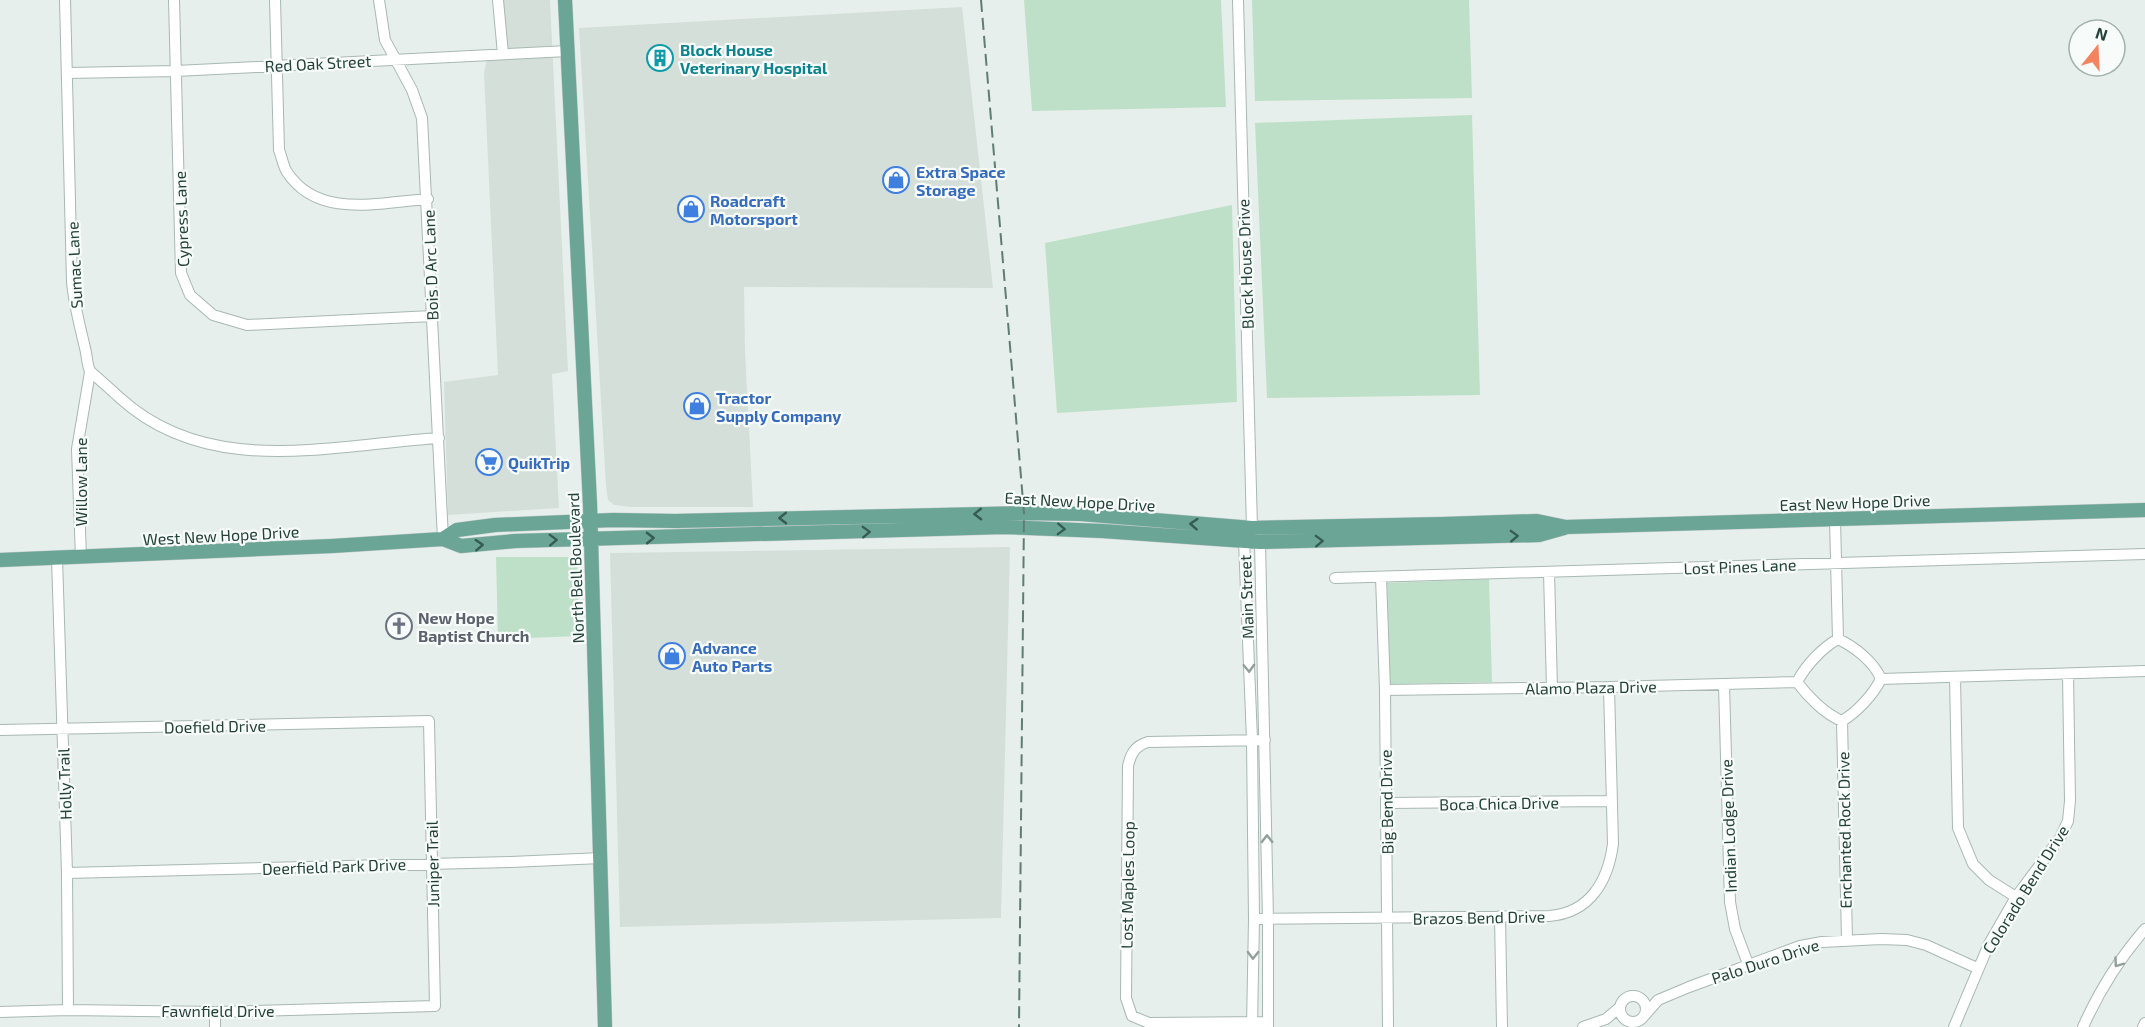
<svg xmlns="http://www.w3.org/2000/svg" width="2145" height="1027" font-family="'Exo 2',sans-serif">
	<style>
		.built { fill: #d4dfda }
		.green { fill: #bfe0c8 }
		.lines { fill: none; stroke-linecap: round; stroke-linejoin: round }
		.minor-casing { stroke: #a8b8b2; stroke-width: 12 }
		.major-casing { stroke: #c2cac8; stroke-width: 15 }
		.minor { stroke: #fff; stroke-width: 10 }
		.major { stroke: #6aa596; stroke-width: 14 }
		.rail { stroke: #5f7d75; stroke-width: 2; stroke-dasharray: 12 6; stroke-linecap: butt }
		.oneway { stroke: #365b51 }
		.oneway2 { stroke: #92a09c }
		.labels { text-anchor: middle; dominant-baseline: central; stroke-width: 4.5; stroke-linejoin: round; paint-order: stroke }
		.culture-label { font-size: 16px; font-weight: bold; fill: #0d838f; stroke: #f7fbf9; text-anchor: start }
		.street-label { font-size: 16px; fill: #24423a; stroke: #f7fbf9 }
		.shop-label { font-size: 16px; font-weight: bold; fill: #366cbe; stroke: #f7fbf9; text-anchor: start }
		.worship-label { font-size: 16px; font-weight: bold; fill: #5b616d; stroke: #f7fbf9; text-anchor: start }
	</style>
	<rect width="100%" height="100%" fill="#e6efeb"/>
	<path class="built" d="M494,0H550L568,371L552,374L559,508L448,515L444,382L498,375L484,73L487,60H500Z
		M962,7L993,288L744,287L745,350L753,507H631L614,505L608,500L606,486L579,28Z
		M1010,547L1001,918L620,927L610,553Z"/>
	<path class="green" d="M1024,0H1221L1226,107L1032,111Z
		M1252,0H1469L1472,98L1255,101Z
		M1472,115L1480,395L1267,398L1255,123Z
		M1232,205L1237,402L1057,413L1045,243Z
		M496,557H577L579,636L498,639Z
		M1489,579L1492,682L1390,684L1387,583Z"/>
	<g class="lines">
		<defs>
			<path id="minor" d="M65,0L72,282C74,305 80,326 85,348C87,355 87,365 90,371C92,373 116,394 120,398C209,479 331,445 439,438
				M174,0L181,273L190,295L213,315L247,325L432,316
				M275,0L279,150C282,157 283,166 287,172C318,220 381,202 428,199
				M379,0L385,40L412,90L422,118L443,539
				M498,0L503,54
				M1238,0L1252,528L1260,542L1268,919V1027
				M67,73L176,71L568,51
				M1835,520L1838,639
				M1247,535L1244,541L1252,740L1254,919L1252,1027
				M81,557L77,449L90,372
				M57,558L67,873L68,1010
				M1549,572L1552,688
				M1381,577L1385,690L1388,1027
				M1335,578L2145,554
				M1838,639C1855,647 1874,662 1881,679C1873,695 1857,712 1842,721C1825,714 1808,697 1797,682C1806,665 1822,648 1838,639Z
				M1955,677L1958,828L1973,864L1989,880L2016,897
				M1881,679L2145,671
				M1724,684L1730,902L1735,929L1748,964
				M1385,690L1609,687L1797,682
				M1842,721L1847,940
				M0,730L429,721L435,1006L215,1012L68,1010L0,1012
				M1265,740L1148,742C1135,746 1131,753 1128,766L1126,998L1132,1016L1149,1023L1268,1022
				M1386,803L1612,801
				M67,873L511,862L601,858
				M1500,916L1502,1027
				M1254,919L1549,916C1590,913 1608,881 1613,844L1609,687
				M1620 1009a13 13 0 1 1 26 0a13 13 0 1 1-26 0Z
				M215,1012V1027
				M1645,1015L1658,1000L1689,987L1800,946L1822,942L1881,939L1907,940L1926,945L1977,968
				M1583,1027L1606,1019L1620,1007
				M1954,1027L1989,944L2016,897L2060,838L2068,821L2070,801L2068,674
				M2083,1027C2099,991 2119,959 2145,929
				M2143,1027L2145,1023"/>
			<path id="major" d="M565,0L590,504L605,1027
				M443,539L457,530L495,525L613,520L675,521L1024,513L1081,514L1252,528L1443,524L1537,521L1566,527L2145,510
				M0,560L332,546L443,539L461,546L515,541L1004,527L1102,531L1260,542L1539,535L1564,528"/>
		</defs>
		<use href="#minor" class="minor-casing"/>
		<use href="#major" class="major-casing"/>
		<use href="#minor" class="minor"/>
		<use href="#major" class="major"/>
		<path class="rail" d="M981,0L1024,513L1019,1027"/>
	</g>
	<defs><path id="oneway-chevron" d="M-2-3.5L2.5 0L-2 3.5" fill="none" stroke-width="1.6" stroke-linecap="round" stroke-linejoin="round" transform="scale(1.5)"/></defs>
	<g class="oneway">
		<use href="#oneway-chevron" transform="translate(978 514) rotate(179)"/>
		<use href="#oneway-chevron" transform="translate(783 518) rotate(179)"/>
		<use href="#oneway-chevron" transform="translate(1194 524) rotate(-176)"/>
		<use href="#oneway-chevron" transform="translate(1061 529) rotate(2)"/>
		<use href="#oneway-chevron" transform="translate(866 532) rotate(-2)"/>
		<use href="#oneway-chevron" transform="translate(1514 536) rotate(-2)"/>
		<use href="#oneway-chevron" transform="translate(650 538) rotate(-1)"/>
		<use href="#oneway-chevron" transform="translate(553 540) rotate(-2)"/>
		<use href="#oneway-chevron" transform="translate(1319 541) rotate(-2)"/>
		<use href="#oneway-chevron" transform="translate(479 545) rotate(-3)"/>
	</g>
	<g class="oneway2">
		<use href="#oneway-chevron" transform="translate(1249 668) rotate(88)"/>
		<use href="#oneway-chevron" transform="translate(1267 839) rotate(-91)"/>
		<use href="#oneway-chevron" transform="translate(1253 955) rotate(91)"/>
		<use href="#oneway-chevron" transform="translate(2118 963) rotate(126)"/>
	</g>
	<defs>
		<symbol id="building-ring" viewBox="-11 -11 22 22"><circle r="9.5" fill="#f7fbf9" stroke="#0f9aa8" stroke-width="1.5"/><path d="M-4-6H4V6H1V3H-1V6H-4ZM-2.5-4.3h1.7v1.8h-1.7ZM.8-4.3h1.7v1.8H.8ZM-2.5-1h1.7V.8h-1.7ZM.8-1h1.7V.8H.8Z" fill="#0f9aa8"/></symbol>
		<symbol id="shop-ring" viewBox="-11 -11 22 22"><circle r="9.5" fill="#f7fbf9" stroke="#3f7fe0" stroke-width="1.5"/><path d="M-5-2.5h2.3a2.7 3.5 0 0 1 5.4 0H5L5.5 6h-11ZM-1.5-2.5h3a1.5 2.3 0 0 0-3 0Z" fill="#3f7fe0"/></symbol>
		<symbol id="supermarket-ring" viewBox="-11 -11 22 22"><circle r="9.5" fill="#f7fbf9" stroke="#3f7fe0" stroke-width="1.5"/><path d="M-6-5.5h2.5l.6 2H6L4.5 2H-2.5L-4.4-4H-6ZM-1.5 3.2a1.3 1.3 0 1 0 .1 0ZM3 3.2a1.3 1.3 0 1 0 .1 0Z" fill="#3f7fe0"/></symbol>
		<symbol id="church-ring" viewBox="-11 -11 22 22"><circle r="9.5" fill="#f7fbf9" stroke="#6b7280" stroke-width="1.5"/><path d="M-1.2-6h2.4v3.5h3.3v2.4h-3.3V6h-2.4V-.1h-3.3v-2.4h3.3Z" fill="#6b7280"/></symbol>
	</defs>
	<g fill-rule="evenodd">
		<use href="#building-ring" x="645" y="43" width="30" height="30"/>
		<use href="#shop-ring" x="881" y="165" width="30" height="30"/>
		<use href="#shop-ring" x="676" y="194" width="30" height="30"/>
		<use href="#shop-ring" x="682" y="391" width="30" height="30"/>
		<use href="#supermarket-ring" x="474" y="447" width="30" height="30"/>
		<use href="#church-ring" x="384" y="611" width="30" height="30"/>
		<use href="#shop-ring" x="657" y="641" width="30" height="30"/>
	</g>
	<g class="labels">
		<g class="culture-label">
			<text x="680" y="49">Block House<tspan x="680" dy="18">Veterinary Hospital</tspan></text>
		</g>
		<g class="street-label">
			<text transform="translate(318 63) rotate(-3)">Red Oak Street</text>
			<text transform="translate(181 219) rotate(-92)">Cypress Lane</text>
			<text transform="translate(1245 264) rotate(-92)">Block House Drive</text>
			<text transform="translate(74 265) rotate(-93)">Sumac Lane</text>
			<text transform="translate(430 265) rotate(-92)">Bois D Arc Lane</text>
			<text transform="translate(80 482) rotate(-90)">Willow Lane</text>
			<text transform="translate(1080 501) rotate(3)">East New Hope Drive</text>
			<text transform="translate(1855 502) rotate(-2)">East New Hope Drive</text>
			<text transform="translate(221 535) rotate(-3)">West New Hope Drive</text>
			<text transform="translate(1740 566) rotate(-2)">Lost Pines Lane</text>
			<text transform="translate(575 568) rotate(-92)">North Bell Boulevard</text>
			<text transform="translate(1246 597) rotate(-92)">Main Street</text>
			<text transform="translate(1591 687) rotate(-1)">Alamo Plaza Drive</text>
			<text transform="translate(215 726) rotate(-1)">Doefield Drive</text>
			<text transform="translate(64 784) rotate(-92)">Holly Trail</text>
			<text transform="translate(1386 802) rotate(-91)">Big Bend Drive</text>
			<text transform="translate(1499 803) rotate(-1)">Boca Chica Drive</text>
			<text transform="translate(1728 826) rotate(-92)">Indian Lodge Drive</text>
			<text transform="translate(1844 830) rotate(-91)">Enchanted Rock Drive</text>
			<text transform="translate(432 864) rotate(-91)">Juniper Trail</text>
			<text transform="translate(334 866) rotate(-2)">Deerfield Park Drive</text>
			<text transform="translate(1127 885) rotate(-89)">Lost Maples Loop</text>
			<text transform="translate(2025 889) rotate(-58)">Colorado Bend Drive</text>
			<text transform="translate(1479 917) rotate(-1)">Brazos Bend Drive</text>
			<text transform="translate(1765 961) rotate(-18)">Palo Duro Drive</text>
			<text x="218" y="1010">Fawnfield Drive</text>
		</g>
		<g class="shop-label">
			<text x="916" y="171">Extra Space<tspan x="916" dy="18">Storage</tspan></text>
			<text x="710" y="200">Roadcraft<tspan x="710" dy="18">Motorsport</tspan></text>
			<text x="716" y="397">Tractor<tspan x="716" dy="18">Supply Company</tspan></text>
			<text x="508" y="462">QuikTrip</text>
			<text x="692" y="647">Advance<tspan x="692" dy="18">Auto Parts</tspan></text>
		</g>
		<g class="worship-label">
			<text x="418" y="617">New Hope<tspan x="418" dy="18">Baptist Church</tspan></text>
		</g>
	</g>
	<g transform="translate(2097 48) rotate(18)"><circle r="28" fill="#f7fbf9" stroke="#a3b1ad" stroke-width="1.5"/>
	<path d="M0-4.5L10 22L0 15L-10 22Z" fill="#f4845f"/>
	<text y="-9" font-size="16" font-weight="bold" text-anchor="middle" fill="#24423a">N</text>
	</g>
</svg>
